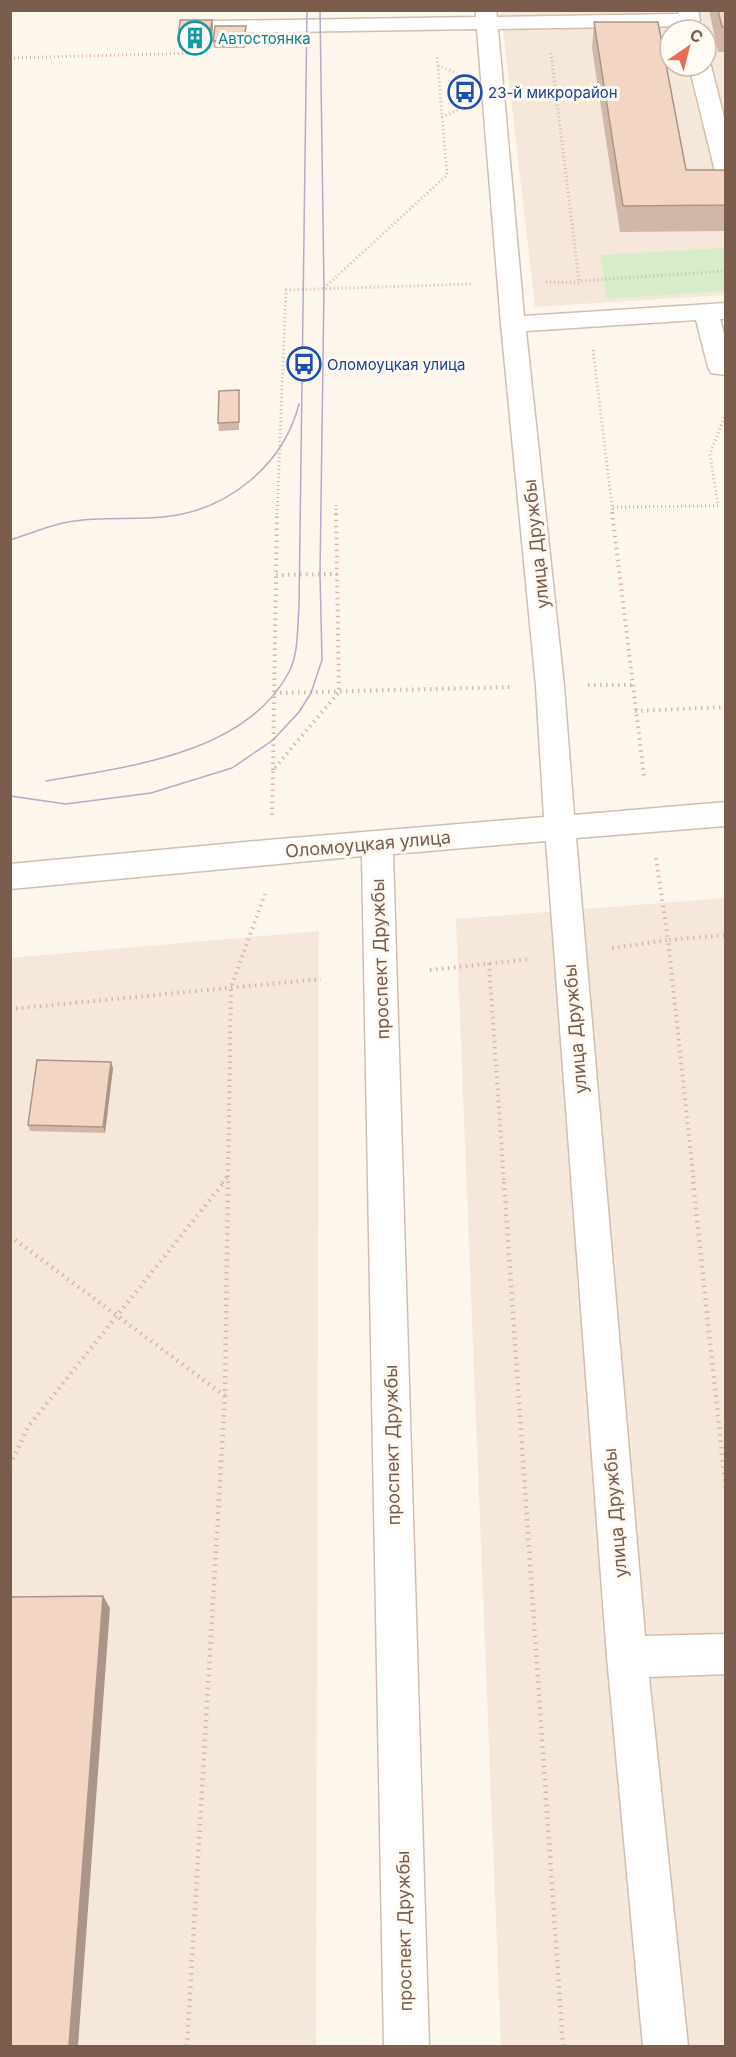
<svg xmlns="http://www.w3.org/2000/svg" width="736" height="2057" font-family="Inter,sans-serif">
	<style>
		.residential { fill: #f5e8da; fill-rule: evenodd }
		.green { fill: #d8ecc9 }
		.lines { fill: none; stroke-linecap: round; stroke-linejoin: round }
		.minor-casing { stroke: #d1beb0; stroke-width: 3 }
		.path-far2 { stroke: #d9b8a5; stroke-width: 3; stroke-dasharray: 1 3; stroke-linecap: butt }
		.path-far1 { stroke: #d9b8a5; stroke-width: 4; stroke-dasharray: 1.5 4.5; stroke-linecap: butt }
		.path { stroke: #d9b8a5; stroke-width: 4.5; stroke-dasharray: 1.5 5; stroke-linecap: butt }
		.minor { fill: #fff; fill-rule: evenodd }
		.tram { stroke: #b9a8c9; stroke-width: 1.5 }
		.wall { fill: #d1b7a8 }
		.shaded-wall { fill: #aa9588 }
		.building { fill: #f3d5c3; stroke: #aa9588; stroke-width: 1.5 }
		.labels { text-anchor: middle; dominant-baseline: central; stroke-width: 6; stroke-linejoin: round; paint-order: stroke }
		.far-culture-label { font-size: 15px; fill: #0d838f; stroke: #fffaf3; text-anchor: start }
		.far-transit-label { font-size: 15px; fill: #164399; stroke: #fffaf3; text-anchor: start }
		.street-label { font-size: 18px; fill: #7a5c4d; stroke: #fffaf3 }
	</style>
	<rect width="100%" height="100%" fill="#fdf6ec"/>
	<path class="residential" d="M501,11H725V295L535,307ZM670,30H706V66H670Z
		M725,898V2046H501L456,919Z
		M319,931L316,2046H11L10,958Z"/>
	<path class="green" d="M725,248V291L607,299L600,255Z"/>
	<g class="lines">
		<defs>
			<path id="minor" d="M476,10H496L497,17L678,14V10H698L700,20L697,24L690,26L498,29L524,316L726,303V319H720L726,341V375L711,373L708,367L696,320L526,331L564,686L574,815L726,802V826L576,838L645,1636L726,1634V1674L649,1677L688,2046H643L607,1657L546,841L393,854L429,2046H384L362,856L10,889V864L268,840L544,817L536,686L501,324L477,29L213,33L206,31L203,27L206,23L213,21L476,17Z
				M706,61L711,66L726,125V178L718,176L715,171L689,66H706Z"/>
		</defs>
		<use href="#minor" class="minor-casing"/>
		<path class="path-far2" d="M551,53L579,281L726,271
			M10,58L196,53
			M438,66L455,72
			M442,117L458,110
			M546,282L580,283
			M324,288L447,175L437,55
			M593,350L613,514
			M336,505V514
			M613,507L718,506L710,454L726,413
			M277,514L286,290L473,284"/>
		<path class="path-far1" d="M612,512L644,776
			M276,575L337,574
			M588,685H632
			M274,693L511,687
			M635,711L726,707
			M273,770L277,512
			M272,815L273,770L339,692L336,512
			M656,858L668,940L726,935
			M612,948L668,940L694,1183
			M489,963L504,1183
			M430,970L531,959
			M10,1009L321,979
			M222,1183L229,1175
			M228,1183L231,987L265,894"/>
		<path class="path" d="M504,1182L563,2046
			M693,1182L726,1491
			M10,1236L225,1396
			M10,1465L28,1427L224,1182
			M187,2046L225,1396L228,1182"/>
		<use href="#minor" class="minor"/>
		<path class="tram" d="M10,540C27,535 45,527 63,523C94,516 131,520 163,517C227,511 283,466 299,404
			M46,781C127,767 246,754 289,672C299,653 297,628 299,608L307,10
			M10,796L66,804L151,793L232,768L273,740L299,712L311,693L322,660L320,574L324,288L320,10"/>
	</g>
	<path class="wall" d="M709,10H726V52H718Z
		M212,20L213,27L210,49L179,48L178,40Z
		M594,22L686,170H726V231L620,232L592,48Z
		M246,34L245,48H214L213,41Z
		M239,390V430L219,431L218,423Z
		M111,1062L113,1068L105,1133L30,1131L28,1125Z"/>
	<path class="shaded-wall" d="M212,20L213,27L210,49L209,41Z
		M246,26V34L245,48L244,41Z
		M111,1062L113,1068L105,1133L103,1127Z
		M103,1596L110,1608L78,2046H69Z"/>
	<path class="building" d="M718,10H726V27H722Z
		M180,20H212L209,41L178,40Z
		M594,22H658L686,170H726V205L623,206Z
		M215,26H246L244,41H213Z
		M239,390V422L218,423L219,391Z
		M37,1060L111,1062L103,1127L28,1125Z
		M103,1596L69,2046H10V1597Z"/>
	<defs>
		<symbol id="building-ring" viewBox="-11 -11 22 22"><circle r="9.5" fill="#fffaf3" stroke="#0f9aa8" stroke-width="1.5"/><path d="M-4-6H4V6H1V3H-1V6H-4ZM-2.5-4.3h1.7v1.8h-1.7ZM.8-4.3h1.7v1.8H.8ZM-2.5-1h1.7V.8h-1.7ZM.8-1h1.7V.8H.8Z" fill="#0f9aa8"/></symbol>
		<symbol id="bus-ring" viewBox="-11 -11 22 22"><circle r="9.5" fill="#fffaf3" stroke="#1a4fb4" stroke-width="1.5"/><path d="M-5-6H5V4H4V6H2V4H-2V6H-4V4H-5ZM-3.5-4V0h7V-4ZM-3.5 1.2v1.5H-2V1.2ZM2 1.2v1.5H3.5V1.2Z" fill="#1a4fb4"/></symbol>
	</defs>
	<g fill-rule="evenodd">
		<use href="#building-ring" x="176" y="19" width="38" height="38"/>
		<use href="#bus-ring" x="446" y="73" width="38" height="38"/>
		<use href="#bus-ring" x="285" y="345" width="38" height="38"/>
	</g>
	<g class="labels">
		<g class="far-culture-label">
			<text x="218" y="38">Автостоянка</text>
		</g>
		<g class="far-transit-label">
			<text x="488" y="92">23-й микрорайон</text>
			<text x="327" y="364">Оломоуцкая улица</text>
		</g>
		<g class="street-label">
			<text transform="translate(536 544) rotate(-96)">улица Дружбы</text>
			<text transform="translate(368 844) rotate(-5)">Оломоуцкая улица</text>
			<text transform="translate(380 959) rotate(-92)">проспект Дружбы</text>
			<text transform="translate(575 1029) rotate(-95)">улица Дружбы</text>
			<text transform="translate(392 1445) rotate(-91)">проспект Дружбы</text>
			<text transform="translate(615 1513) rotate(-95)">улица Дружбы</text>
			<text transform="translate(404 1931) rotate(-91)">проспект Дружбы</text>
		</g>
	</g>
	<rect width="736" height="2057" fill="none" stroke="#7a5c4d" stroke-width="24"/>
	<g transform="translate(688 48) rotate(35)"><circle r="28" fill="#fffaf3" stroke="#cabbb1" stroke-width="1.5"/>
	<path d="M0-4.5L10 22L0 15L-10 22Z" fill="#e76f51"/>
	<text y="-9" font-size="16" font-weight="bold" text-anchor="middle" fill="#7a5c4d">С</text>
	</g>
</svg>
